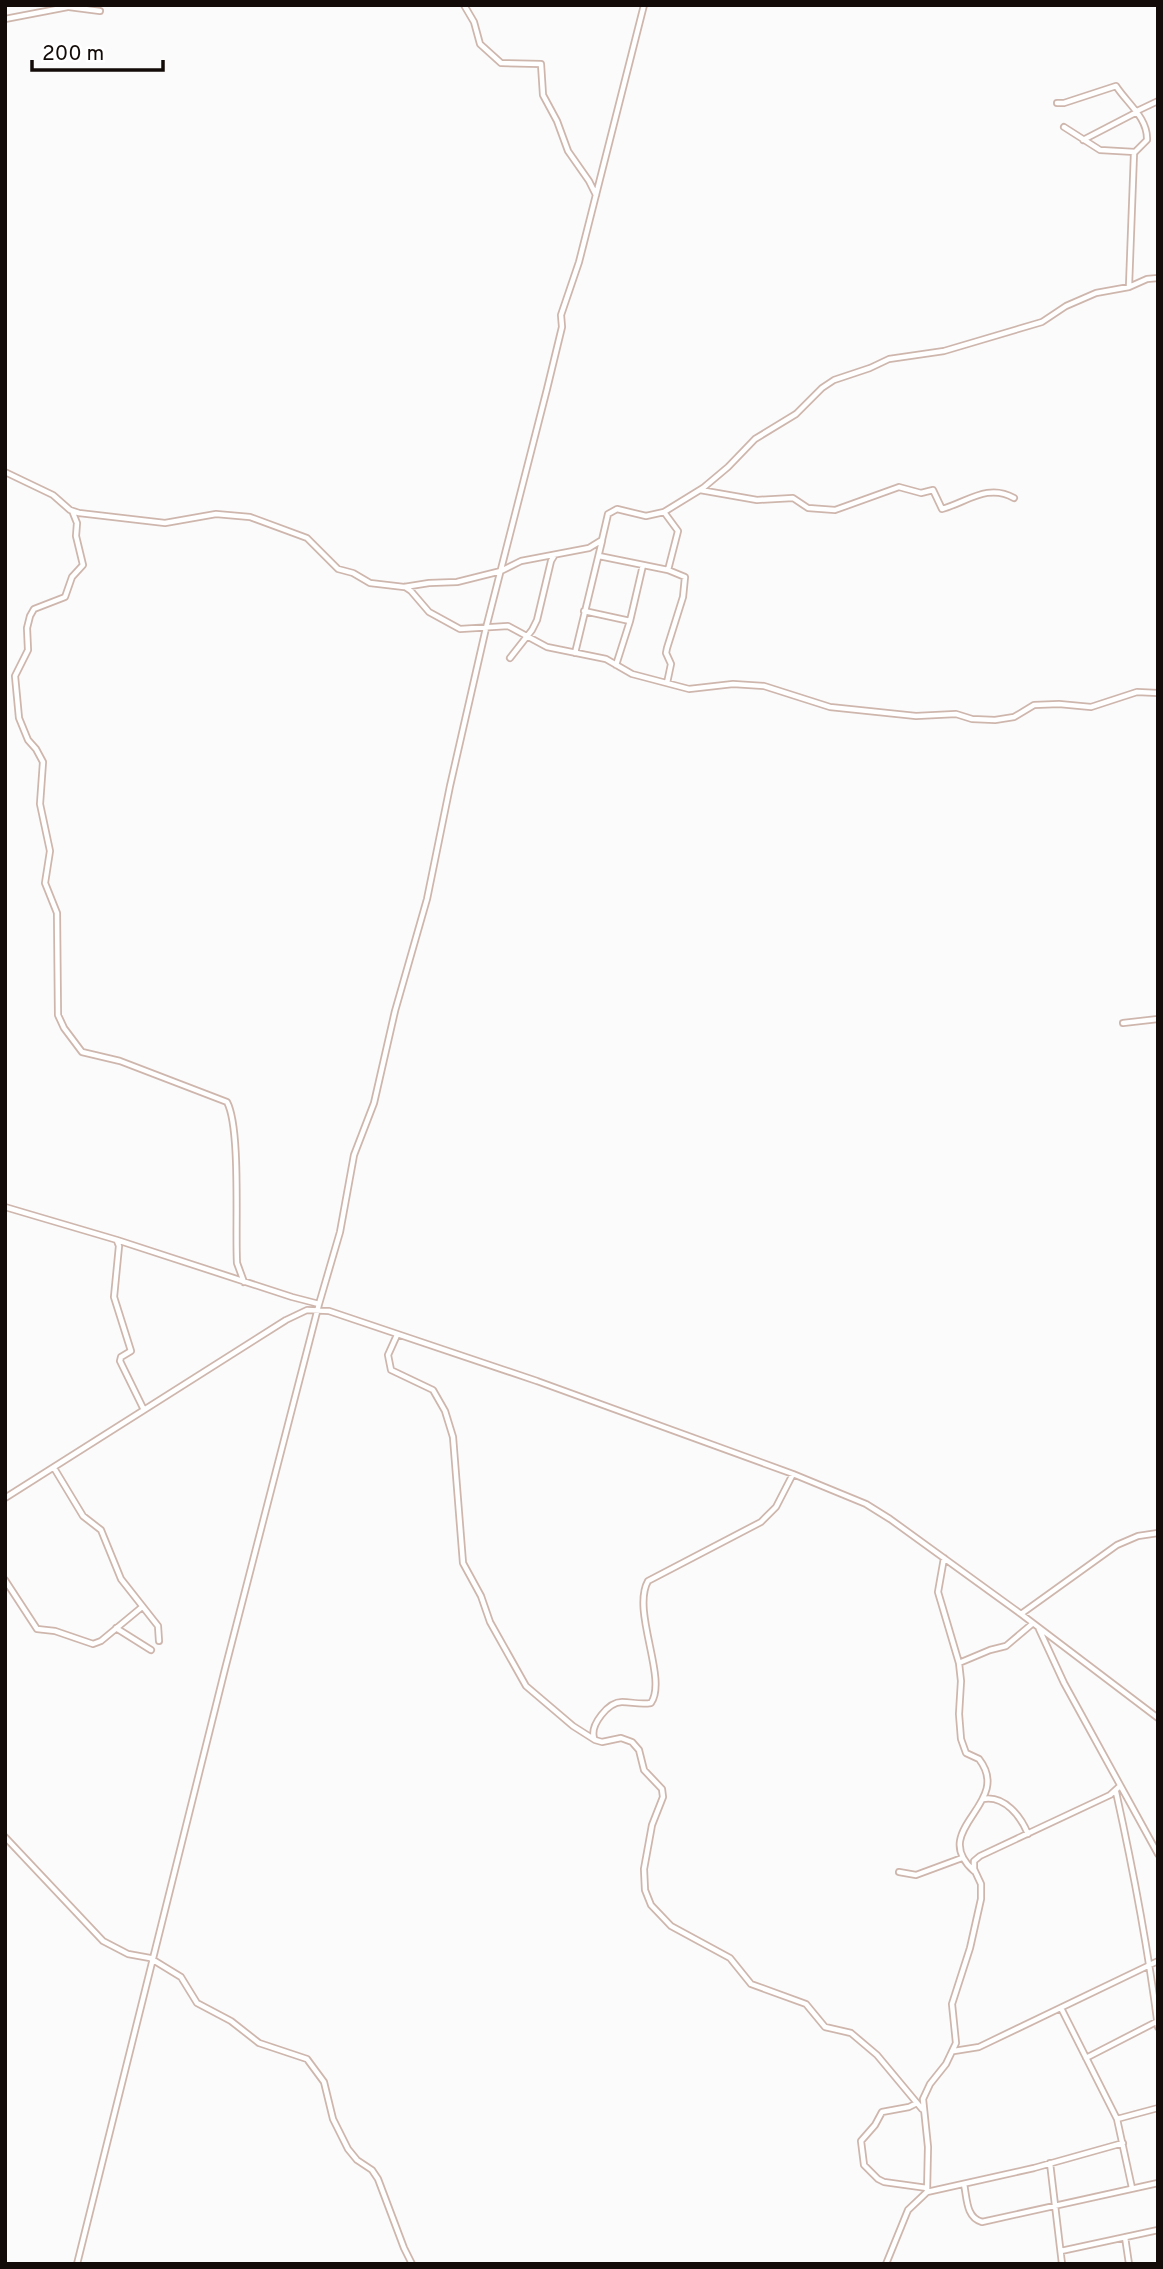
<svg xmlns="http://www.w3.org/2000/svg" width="1163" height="2269" font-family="Overpass,sans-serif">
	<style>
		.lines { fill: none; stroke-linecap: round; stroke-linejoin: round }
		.street-casing { stroke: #ceb6ad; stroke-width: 8 }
		.street { stroke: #fff; stroke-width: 4.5 }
	</style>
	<rect width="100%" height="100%" fill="#fbfbfb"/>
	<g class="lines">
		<defs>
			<path id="street" d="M464,5L474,22L480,44L501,63L541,64L543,95L557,121L568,151L589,181L596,195
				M69,7L100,11
				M5,19L78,5
				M1057,103H1064L1116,86C1127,103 1148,118 1147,140L1134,153L1129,286
				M1137,111L1158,101
				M1064,127L1100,150L1135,152
				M1083,140L1137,112
				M5,472L53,495L70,510L79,513L165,523L216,514L250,517L307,538L338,569L353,573L370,583L404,587L429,583L457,582L501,571L521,561L589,548L602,540L608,514L617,509L646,516L664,512L703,488L728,467L755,439L796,414L822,388L834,380L870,368L889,359L944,351L1042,322L1066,306L1096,293L1129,287L1147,279L1158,278
				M700,490L757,500L793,498L808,508L835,510L899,487L921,493L933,490L942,509C967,502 988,483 1014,498
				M664,512L678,531L668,570
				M73,513L77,523L76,536L83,565L72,577L65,597L34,609L30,616L27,628L28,650L15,676L19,718L28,740L36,749L43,762L40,804L50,851L45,883L57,913L58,1015L64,1028L82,1052L120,1061L227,1102C241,1128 235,1229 237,1263L244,1282
				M599,556L668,570L685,577L683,597L667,648L666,653L671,664L667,683
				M405,587L411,591L429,612L460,629L508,626L547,647L606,659L632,674L689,689L733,684L764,686L830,707L916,716L956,714L972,719L995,720L1014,717L1034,705L1059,704L1091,707L1137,692L1158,693
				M584,611L630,621
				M575,653L602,541
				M510,658L532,630L537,620L551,561L554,556
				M616,665L630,621L643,565
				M1123,1023L1158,1019
				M5,1207L117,1240L292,1297L319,1304
				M117,1241L119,1246L114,1297L131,1351L121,1357L120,1361L144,1410
				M397,1335L388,1355L391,1370L433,1390L445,1411L453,1437L463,1563L481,1596L490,1622L526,1686L573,1726L595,1740L602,1742L621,1738L632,1742L639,1750L644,1770L662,1789L663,1797L652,1825L644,1869L645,1890L651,1905L671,1926L730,1958L751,1984L806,2004L825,2027L851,2033L877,2055L922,2109
				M54,1468L83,1516L101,1530L121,1579L158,1626L159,1641
				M5,1498L286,1320L307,1310L329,1311L537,1381L793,1474L866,1504L890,1519L1021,1614L1158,1718
				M944,1558L938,1592L959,1663L961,1681L959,1714L961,1739L966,1753L979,1759C1014,1804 927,1829 974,1871
				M5,1580L37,1629L55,1631L93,1644L101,1641L142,1607
				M1021,1614L1117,1545L1138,1536L1158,1533
				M116,1628L151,1650
				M1039,1629L1064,1683L1158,1854
				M959,1663L990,1650L1006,1646L1032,1624
				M594,1738C590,1725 608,1702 622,1702C632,1702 640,1705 651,1703C668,1679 631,1611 648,1581L761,1522L776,1507L793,1474
				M1116,1792C1133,1869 1148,1948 1158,2027
				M983,1799C1005,1795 1021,1817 1028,1834
				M5,1837L103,1941L128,1954L150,1958L181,1977L197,2003L231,2021L259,2043L307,2059L324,2082L333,2119L348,2149L357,2160L372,2170L378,2179L404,2248L412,2264
				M899,1872L916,1875L962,1858
				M1061,2008L1117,2119L1132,2188
				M954,2051L979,2047L1158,1961
				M1086,2058L1156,2022
				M917,2103L909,2107L882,2112L875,2125L861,2141L864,2165L878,2179L884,2182L927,2188
				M1117,2119L1158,2108
				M1050,2163L1062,2264
				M964,2184C967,2198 966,2218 982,2222L1158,2183
				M927,2192L1034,2168L1123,2143
				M1125,2237L1129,2264
				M1061,2251L1158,2230
				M77,2264L225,1669L319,1304L340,1232L354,1155L374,1103L395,1011L427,899L450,786L486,628L547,389L562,327L561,315L579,262L644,5
				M886,2264L908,2210L927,2192L928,2147L923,2099L930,2084L946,2064L956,2043L952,2004L970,1948L981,1899V1884L974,1869V1861L980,1856L1110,1795L1120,1786"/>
		</defs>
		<use href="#street" class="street-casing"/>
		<use href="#street" class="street"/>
	</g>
	<rect width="1163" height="2269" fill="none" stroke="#130b08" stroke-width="14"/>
	<path d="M32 60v10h131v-10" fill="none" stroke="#130b08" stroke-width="3.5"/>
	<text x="42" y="60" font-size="21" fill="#130b08" stroke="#ffffff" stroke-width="5" paint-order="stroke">200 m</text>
</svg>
